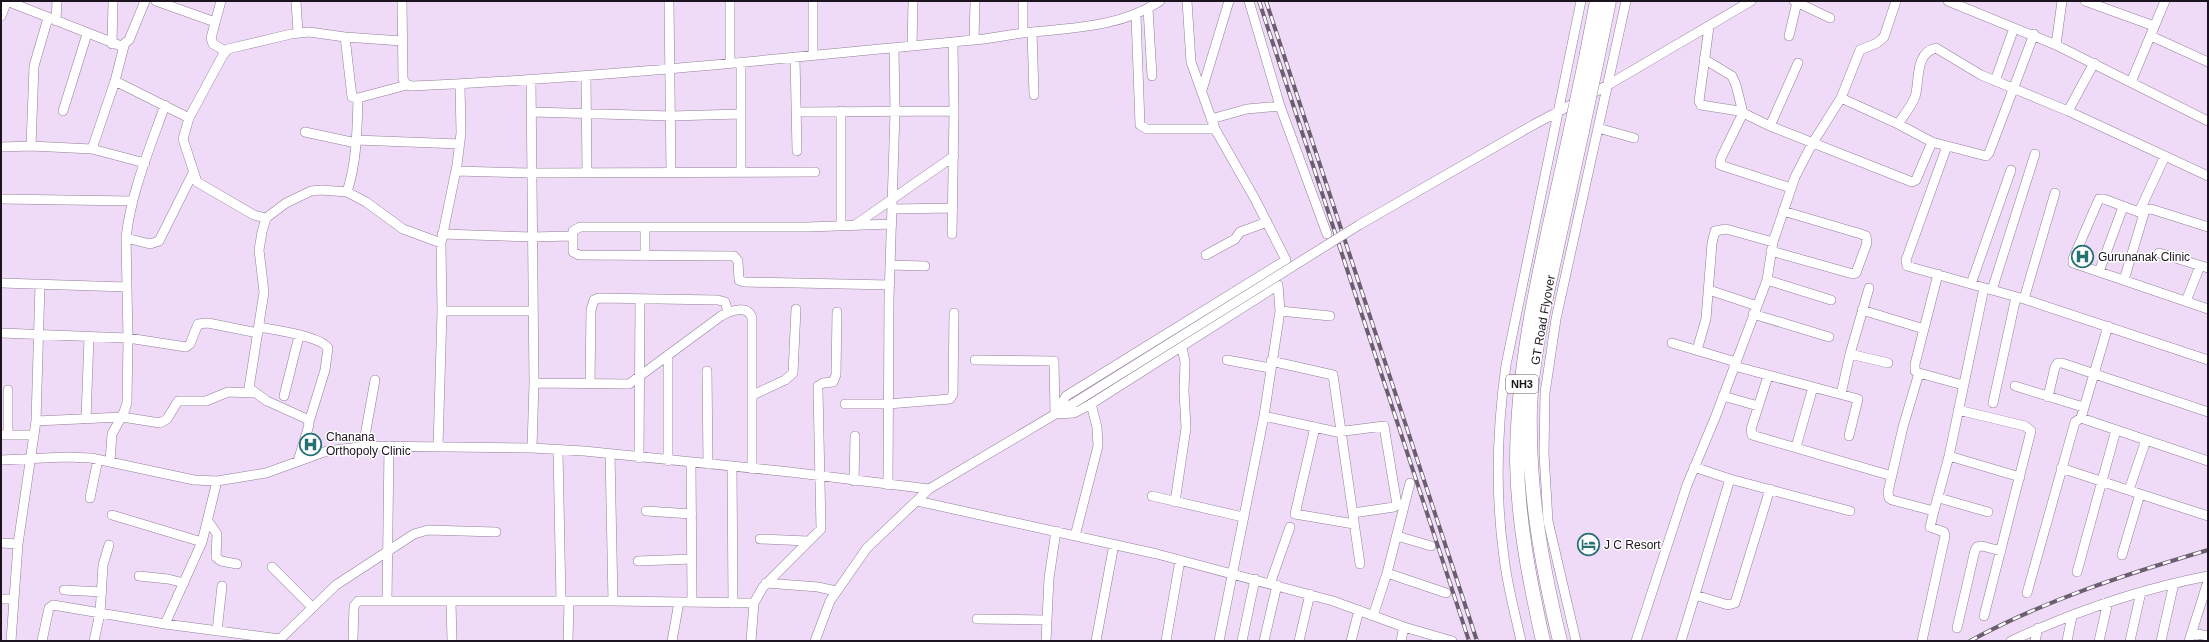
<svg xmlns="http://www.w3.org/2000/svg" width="2209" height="642" font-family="Arial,sans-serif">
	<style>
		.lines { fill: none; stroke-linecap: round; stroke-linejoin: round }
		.minor-casing { stroke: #927f99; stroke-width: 10 }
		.highway-casing { stroke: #927f99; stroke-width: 15 }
		.minor { stroke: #fff; stroke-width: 9 }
		.highway { stroke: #fff; stroke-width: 14 }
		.rail-casing { stroke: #6b5e6f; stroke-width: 4 }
		.rail { stroke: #fff; stroke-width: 2.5; stroke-dasharray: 8; stroke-linecap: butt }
		.minor-bridge-casing { stroke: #927f99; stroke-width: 10; stroke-linecap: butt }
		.highway-bridge-casing { stroke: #927f99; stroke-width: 15; stroke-linecap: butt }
		.minor-bridge { stroke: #fff; stroke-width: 9 }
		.highway-bridge { stroke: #fff; stroke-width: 14 }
		.labels { text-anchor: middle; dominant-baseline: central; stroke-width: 3; stroke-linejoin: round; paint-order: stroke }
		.shield { fill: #fff; stroke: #5f5a61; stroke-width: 1 }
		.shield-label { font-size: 11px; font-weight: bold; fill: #1b131d }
		.poi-label { font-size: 12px; fill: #1b131d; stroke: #fff; text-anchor: start }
		.street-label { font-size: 12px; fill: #1b131d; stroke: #fff }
	</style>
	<rect width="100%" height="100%" fill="#efdaf7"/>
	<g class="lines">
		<defs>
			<path id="minor" d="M7,1L121,46L129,40L145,1
				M156,1L215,22
				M221,1L211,38L213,44L225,51
				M296,1L298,33
				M402,1L403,79L407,85L412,86C603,78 794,57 984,39C1000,37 1017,33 1033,32C1076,28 1123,26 1160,1
				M669,1L671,172
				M1023,1V33
				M1249,1L1280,106L1327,234
				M1794,1L1830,18
				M1948,1L2056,45L2208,121
				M2085,1L2154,26
				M1148,9L1152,76
				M1136,15L1140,125L1147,129H1215
				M1,16L7,1
				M56,21L57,1
				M1709,27L1699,101L1701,105L1739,111L1770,126
				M1032,32L1034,95
				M1789,36L1797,2
				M2151,36L2208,62
				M345,37L352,97L358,98L407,85
				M974,40L975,1
				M112,44L113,1
				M2056,45L2062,1
				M912,46L913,1
				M813,55V1
				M795,57L797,151
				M1704,59L1732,76L1736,85L1743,113L1721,158L1720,165L1791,188
				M741,62V172
				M730,63V1
				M1798,63L1770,126L1912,182L1916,180L1932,142
				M586,77L587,173
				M115,81L189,118L183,139L197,182L254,215L266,218L286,203L311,191L321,190L347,192L366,202L403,229L441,243
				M531,81L534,383L532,448
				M1995,81L2014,28
				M2131,82L2165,1
				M1202,90L1229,1
				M1841,98L1898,124L1932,142L1986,156L1989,153L2034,34
				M63,111L87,34
				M841,111V226
				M2068,111L2094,63
				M532,112L671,116L741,114
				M798,112L954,111
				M189,118L223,55L228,49L291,34L309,32L345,37L402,41
				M1211,119L1247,109L1280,106
				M1898,124C1904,115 1911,107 1915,97C1920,82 1914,53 1936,48L1981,75L2068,111L2208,176
				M1533,125L1608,85L1751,1
				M1598,128L1634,138
				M305,132L356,143
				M356,140L460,144
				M31,146L34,66L48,18
				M1947,146L1906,260L1907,266L2024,299L2208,360
				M1,147L31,146L92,149L145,163
				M92,149L115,81L124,46
				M456,171L531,173L815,172
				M347,192C357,161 357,131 358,98
				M1,199L132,201
				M892,209L953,208
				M2139,212L2165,156
				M2144,214L2104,199H2099L2073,259V263L2208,309
				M266,218L262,232L259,250L264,292L249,388L267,401L307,419L309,425L298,461
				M855,225L954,156
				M442,234L532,237L571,236
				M952,234L954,111L953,42
				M126,238L150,244L159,241L193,173
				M1771,251L1853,274L1856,273L1867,243L1866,236L1861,234L1783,211
				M2159,253L2208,268
				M1206,255L1235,239L1240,232L1267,222
				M645,256V227
				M890,265L925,266
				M2099,272L2123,207
				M1938,274L1915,364V371L1919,373L1903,427L1888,492L1889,498L1892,500L1934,511L1949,456L1984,288
				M1767,280L1831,300
				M2124,280L2145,210L2151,209L2208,227
				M1,283L127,287
				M1971,284L2011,170
				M890,285L744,282L739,280L738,261L734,256L579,255L573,252V231L580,227H808L892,224
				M1709,290L1757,306
				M1992,290L2035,154
				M2024,299L2055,193
				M2186,301L2200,266
				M1862,310L1924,329
				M442,311H533
				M1280,311L1330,316
				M1753,314L1829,337
				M259,327C275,330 320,336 328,348L325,370L309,422
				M1,333L128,338L186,347L190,344L198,324L208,323L258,333
				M1672,343L1736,362
				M1697,350L1706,319L1712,243L1715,231L1726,229L1773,242
				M1850,354L1888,363
				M668,355V461
				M975,360L1054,361L1055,414
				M1227,360L1270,368
				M1271,361L1333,375L1360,564
				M1734,366L1858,399L1849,436
				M707,371L708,464
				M1919,373L1963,385
				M1768,376L1751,429L1752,435L1892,476
				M534,383L629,384L721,316C730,311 748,304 752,318V469
				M590,384L591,310L594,300L599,298L718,300L725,302L728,312
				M2015,386L2083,407
				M8,390V435
				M1841,394L1850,354L1869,288
				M753,395L785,380L793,373L796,309
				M284,396L299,336
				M1723,396L1758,406
				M2048,397L2055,367L2058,363H2062L2208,412
				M1993,403L2016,297
				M845,404H888L950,399L953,394L954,313
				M1958,410L2025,426L2031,431L1984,616
				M1055,414L1074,413L1091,404L1278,285L1280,311L1264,416L1219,641
				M1055,414L1066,396L1286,260L1255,199L1215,129L1191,62L1187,1
				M1264,416L1337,432L1384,426L1397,505L1394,507L1353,513
				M2081,418L2208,461
				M86,419L89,337
				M36,421L122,417L160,423L167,419L178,401H206L228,392L254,393
				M1315,427L1295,514L1354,524
				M1,435H34
				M363,447L375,380
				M438,447L442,311L441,243L457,165L461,133L460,84
				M1796,447L1813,387
				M558,450L561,601
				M610,454L613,601
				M1949,456L2020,477
				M639,458L640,300
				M1,460L66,457L91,458L194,480L217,481L266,473L327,451L368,446L532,448L584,451L790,472L929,489
				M110,461L112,434L124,412L127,403L128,338L126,238C131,192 150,148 165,105
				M691,463L692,602
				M732,466L733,603
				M2061,468L2140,494
				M1730,479L1850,511
				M854,481L855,436
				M888,485L889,298L895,112L894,48
				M2129,490L2146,440
				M1152,496L1243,517
				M90,498L98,459
				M1939,498L1988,512
				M917,501L1157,554L1333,601L1404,627L1452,641
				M1175,502L1186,428L1184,391L1185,362L1182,347
				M646,511L692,514
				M112,515L202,542
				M208,521L217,534L216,557L221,561L237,564
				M1075,536L1098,446L1097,427L1091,404
				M1397,536L1431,546
				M760,539L808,541
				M1,543L18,544
				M2122,555L2140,494L2208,516
				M638,561L692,559
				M272,567L312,607
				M2077,572L2116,430
				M1387,573L1446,593
				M139,576L168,579L184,583
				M766,583L818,587L836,591
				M1270,584L1290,527
				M64,590L102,592
				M2027,593L2075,422L2081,418L2108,326
				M1695,595L1728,605L1735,603L1770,489
				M1,599H14
				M387,601L389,446
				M451,602L452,641
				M1373,616L1387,573L1410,483
				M977,619L1047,620
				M165,624L202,542L217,481
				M1957,628L1975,550L1977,547L1982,546L2001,551
				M217,631L222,586
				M2192,633L2208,636
				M353,638L354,606L358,601H613L754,603
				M11,641L18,544L36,421L40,284
				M42,641L49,608L53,605L165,624L280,639
				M94,641L100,613L103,565L109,545
				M278,641L336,585L414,534L428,530L496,532
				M568,641L569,601
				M672,641L679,602
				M751,641L754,603L763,587L821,529L818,390V386L823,383L833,382L836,375L837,312
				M815,641L830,601L867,548L929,489L1074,403
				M1046,641L1049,578L1056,531
				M1096,641L1114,544
				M1166,641L1180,560
				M1242,641L1255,579
				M1264,641L1277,585
				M1299,641L1310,594
				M1351,641L1359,610
				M1401,641L1404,627
				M1521,641C1515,613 1507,585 1504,557C1495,494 1497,429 1506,365L1581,1
				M1576,641L1548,521L1544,454L1545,393L1556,319L1626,1
				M1636,641L1687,485L1715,418L1767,280L1773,242L1795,177L1812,144L1841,98L1860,50L1877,43L1884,37L1896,1
				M1681,641L1730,479L1694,467
				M1922,641L1945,536L1944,532L1930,527L1934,511
				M2011,641C2074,612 2140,589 2208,576
				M2035,641L2038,628
				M2067,641L2072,616
				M2099,641L2108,602
				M2130,641L2141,592
				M2161,641L2174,583
				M2189,641L2208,581"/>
			<path id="highway" d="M1587,53L1597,1
				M1598,55L1609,1
				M1543,641C1530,582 1518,523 1517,462C1517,349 1548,238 1571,129
				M1560,641C1541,562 1528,489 1530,408C1532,361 1542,315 1552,270C1562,224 1572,177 1582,131"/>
		</defs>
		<use href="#minor" class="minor-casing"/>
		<use href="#highway" class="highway-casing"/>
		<use href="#minor" class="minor"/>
		<use href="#highway" class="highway"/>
		<defs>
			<path id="rail" d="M1259,1L1469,641
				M1266,1L1477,641
				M1970,641C2045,600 2127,574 2208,550"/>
		</defs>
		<use href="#rail" class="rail-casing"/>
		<use href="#rail" class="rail"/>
		<defs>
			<path id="minor-bridge" d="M1074,403L1359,225L1533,125"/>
			<path id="highway-bridge" d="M1571,129L1587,53
				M1582,131L1598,55"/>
		</defs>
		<use href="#minor-bridge" class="minor-bridge-casing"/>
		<use href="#highway-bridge" class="highway-bridge-casing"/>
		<use href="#minor-bridge" class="minor-bridge"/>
		<use href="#highway-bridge" class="highway-bridge"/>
	</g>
	<defs>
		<symbol id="hospital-ring" viewBox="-11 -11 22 22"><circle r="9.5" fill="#fff" stroke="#277174" stroke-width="1.5"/><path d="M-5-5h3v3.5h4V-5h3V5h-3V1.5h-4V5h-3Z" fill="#277174"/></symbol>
		<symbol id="hotel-ring" viewBox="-11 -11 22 22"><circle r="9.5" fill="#fff" stroke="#277174" stroke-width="1.5"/><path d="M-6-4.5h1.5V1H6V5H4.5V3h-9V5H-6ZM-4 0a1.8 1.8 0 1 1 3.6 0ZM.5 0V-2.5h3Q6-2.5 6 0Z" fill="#277174"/></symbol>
	</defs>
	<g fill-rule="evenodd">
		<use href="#hospital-ring" x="2070" y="244" width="25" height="25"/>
		<use href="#hospital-ring" x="298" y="432" width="25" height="25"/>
		<use href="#hotel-ring" x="1576" y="532" width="25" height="25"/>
	</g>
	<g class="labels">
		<rect class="shield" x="1506" y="375" width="32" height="18" rx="3"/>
		<g class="shield-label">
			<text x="1522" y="384">NH3</text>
		</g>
		<g class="poi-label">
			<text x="2098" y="257">Gurunanak Clinic</text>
			<text x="326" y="437">Chanana<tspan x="326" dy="14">Orthopoly Clinic</tspan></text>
			<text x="1604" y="545">J C Resort</text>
		</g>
		<g class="street-label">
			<text transform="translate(1543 320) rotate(-80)">GT Road Flyover</text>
		</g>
	</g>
	<rect width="2209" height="642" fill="none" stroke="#1b131d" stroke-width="4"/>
</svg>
